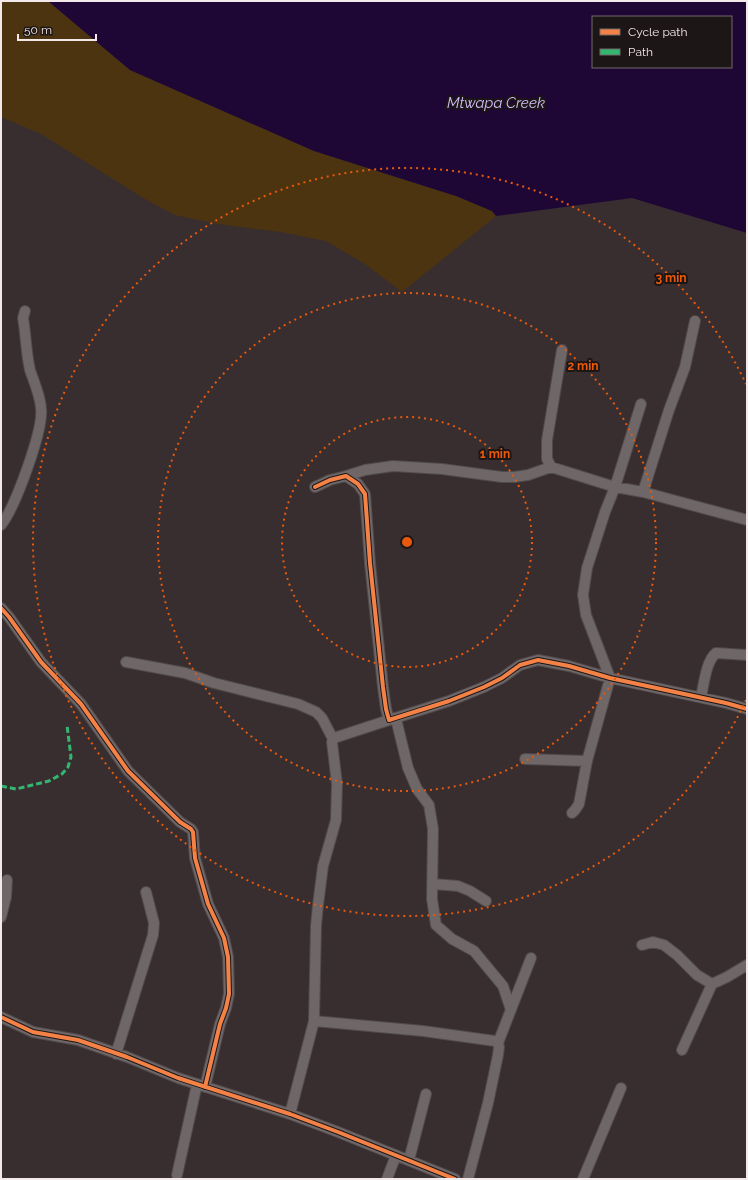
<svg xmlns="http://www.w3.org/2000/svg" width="748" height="1180" font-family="Raleway,sans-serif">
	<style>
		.green { fill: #4d3410 }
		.water { fill: #1e0735; fill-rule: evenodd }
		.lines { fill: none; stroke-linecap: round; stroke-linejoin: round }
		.street-casing { stroke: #514a4b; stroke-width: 12 }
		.street { stroke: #6e6667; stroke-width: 10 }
		.quiet { stroke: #33b770; stroke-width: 3; stroke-dasharray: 6 3; stroke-linecap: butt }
		.cycleway-casing { stroke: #1d1617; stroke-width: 6 }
		.cycleway { stroke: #f48246; stroke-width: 4 }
		.ring { fill: none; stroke: #e8590c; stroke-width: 2; stroke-dasharray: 2 4 }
		.labels { text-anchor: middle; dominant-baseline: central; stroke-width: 4; stroke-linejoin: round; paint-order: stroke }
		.water-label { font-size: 15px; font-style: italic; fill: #d2bdfa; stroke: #1d1617 }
		.centre { fill: #e8590c; stroke: #1d1617; stroke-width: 2 }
		.ring-label { font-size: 12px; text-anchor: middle; font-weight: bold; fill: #e8590c; stroke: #1d1617; stroke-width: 4; stroke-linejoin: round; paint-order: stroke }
	</style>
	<rect width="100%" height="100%" fill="#382e30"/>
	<path class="green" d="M1,1H48L130,70L314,151L456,196L492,211L496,216L402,292L365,264L326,241L280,232L218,224L175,215L145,199L41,134L1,117Z"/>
	<path class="water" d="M48,1H747V233L632,198L496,216L492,211L456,196L314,151L130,70ZM593,17H731V67H593Z"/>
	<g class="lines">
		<defs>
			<path id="street" d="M562,350L547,440V459L551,467L615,487L643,492L747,520
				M346,476L365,470L393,466L442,469L502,477H514L528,475L551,467
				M315,487L330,480L346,476L358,484L365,494L370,563L383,687L386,709L389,720L449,701L484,687L502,678L520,665L538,660L569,666L610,678L726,703L747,709
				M643,492L669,410L685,367L695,321
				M1,525C15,508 44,429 41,408C40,395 34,382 30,370C26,353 26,335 23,318L25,311
				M1,608L9,617L41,662L81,704L128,771L180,822L191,829L193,832L195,858L208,904L224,938L228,957L229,994L226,1008L220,1024L205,1087
				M126,662L185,673L214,683L298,704L316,712L322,718L333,739
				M701,697C704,684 706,661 716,653L747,655
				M396,719L408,768L417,789L429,805L433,829L432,899L436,925L452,939L474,951L503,986L511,1010
				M525,759L587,761
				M572,813L575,810L579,804L587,761L610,678L586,615L583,595L587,568L605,512L615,487L641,404
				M433,884L458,886L470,891L486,901
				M1,917L6,897L7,880
				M642,945L653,942L664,945L677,955L697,975L712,984L727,977L747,965
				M1,1017L33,1032L78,1040L127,1057L178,1078L290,1114L338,1132L455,1179
				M314,1021L316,926L318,905L323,866L336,820L337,784L332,742L333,739L337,737L389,720
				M498,1043L531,958
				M682,1050L712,984
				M116,1054L153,935L154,923L146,892
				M290,1114L314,1021L423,1031L495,1041L498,1043L499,1047L498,1055L488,1103L468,1179
				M409,1160L426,1094
				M177,1175L197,1084
				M387,1179L396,1155
				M583,1179L621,1088"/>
		</defs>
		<use href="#street" class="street-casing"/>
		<use href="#street" class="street"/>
		<path class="quiet" d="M1,786L16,789L49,781L62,774L68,767L71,757L67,725"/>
		<defs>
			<path id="cycleway" d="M315,487L330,480L346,476L358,484L365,494L370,563L383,687L386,709L389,720L449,701L484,687L502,678L520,665L538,660L569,666L610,678L726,703L747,709
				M1,608L9,617L41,662L81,704L128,771L180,822L191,829L193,832L195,858L208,904L224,938L228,957L229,994L226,1008L220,1024L205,1087
				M1,1017L33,1032L78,1040L127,1057L178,1078L290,1114L338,1132L455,1179"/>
		</defs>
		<use href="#cycleway" class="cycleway-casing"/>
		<use href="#cycleway" class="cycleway"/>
	</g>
	<g class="ring">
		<circle cx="407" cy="542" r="125"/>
		<circle cx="407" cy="542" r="249"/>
		<path d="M746 700A374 374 0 1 1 746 384"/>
	</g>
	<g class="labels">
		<g class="water-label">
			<text x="496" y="103">Mtwapa Creek</text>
		</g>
	</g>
	<circle cx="407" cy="542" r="6" class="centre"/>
	<g class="ring-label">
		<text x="671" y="282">3 min</text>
		<text x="583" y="370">2 min</text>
		<text x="495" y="458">1 min</text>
	</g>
	<rect width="748" height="1180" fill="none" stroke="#f3e8ea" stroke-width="4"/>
	<rect x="592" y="16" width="140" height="52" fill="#1d1617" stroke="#736a6b"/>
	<rect x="600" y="29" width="20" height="6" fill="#f48246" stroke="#736a6b"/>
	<text x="628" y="36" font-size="12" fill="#f3e8ea">Cycle path</text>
	<rect x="600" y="49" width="20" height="6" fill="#33b770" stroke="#736a6b"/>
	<text x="628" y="56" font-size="12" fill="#f3e8ea">Path</text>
	<path d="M18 34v6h78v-6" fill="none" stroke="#f3e8ea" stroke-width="2"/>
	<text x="24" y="34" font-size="12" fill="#f3e8ea" stroke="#1d1617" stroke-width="3" paint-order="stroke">50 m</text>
</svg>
